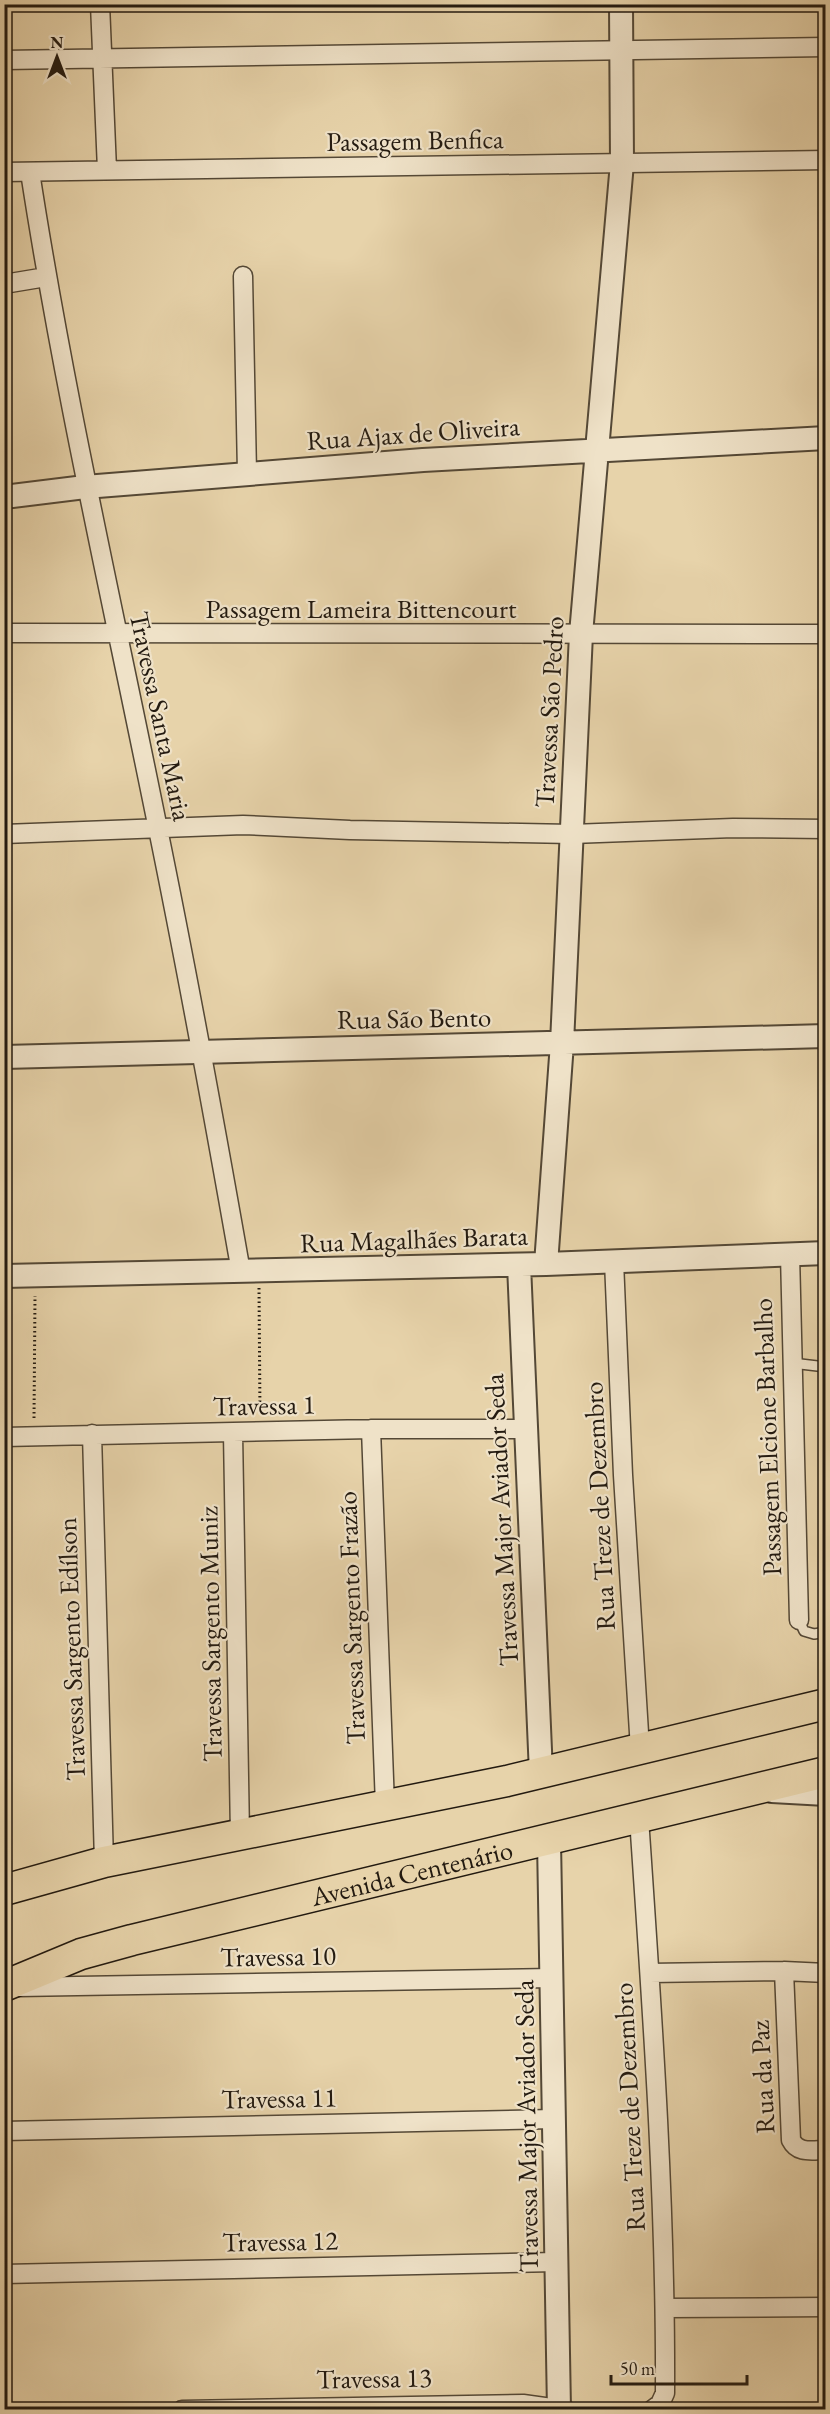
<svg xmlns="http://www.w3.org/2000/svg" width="830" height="2414" font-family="'EB Garamond',serif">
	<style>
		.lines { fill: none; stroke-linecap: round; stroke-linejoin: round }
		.service-casing { stroke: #544836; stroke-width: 12 }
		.minor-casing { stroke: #544836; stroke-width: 21 }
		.tertiary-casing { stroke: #544836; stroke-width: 26 }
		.primary-casing { stroke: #231a10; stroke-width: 33 }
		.path { stroke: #231a10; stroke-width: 3; stroke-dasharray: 1.5 3; stroke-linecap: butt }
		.service { stroke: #efe2c8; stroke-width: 9 }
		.minor { stroke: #efe2c8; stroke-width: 18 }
		.tertiary { stroke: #efe2c8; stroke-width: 22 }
		.primary { stroke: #e7d3aa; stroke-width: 30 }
		.labels { text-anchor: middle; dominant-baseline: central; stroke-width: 4.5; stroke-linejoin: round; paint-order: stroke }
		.street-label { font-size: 27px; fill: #231a10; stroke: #efe2c8 }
	</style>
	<rect width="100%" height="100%" fill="#e7d3aa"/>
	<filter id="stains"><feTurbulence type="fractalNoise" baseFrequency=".00333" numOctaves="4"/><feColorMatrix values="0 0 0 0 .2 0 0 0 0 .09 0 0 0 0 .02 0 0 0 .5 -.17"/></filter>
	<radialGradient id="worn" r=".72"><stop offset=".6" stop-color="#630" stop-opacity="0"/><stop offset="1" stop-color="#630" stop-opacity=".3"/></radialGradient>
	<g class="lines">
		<defs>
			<path id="service" d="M792,1363L826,1367
				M799,1620L804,1631L814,1634L826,1632"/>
			<path id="minor" d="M100,4L107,170
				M4,60L826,47
				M4,172L826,160
				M30,172C64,393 114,610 158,829C188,976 215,1124 241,1272
				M243,276L247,473
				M4,284L46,277
				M4,633L826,634
				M4,834L243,825L350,830L572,834L733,828L826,829
				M790,1254L799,1620
				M614,1261L623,1475L640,1749
				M371,1429L385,1806
				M233,1433L240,1835
				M92,1434L104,1862
				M4,1437L371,1429H524
				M639,1818C652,2009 666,2201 665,2393L660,2404L652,2410
				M784,1971L791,2140C798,2154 812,2150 826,2150
				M650,1973L784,1971L826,1973
				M18,1987L552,1978
				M4,2131L554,2119
				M4,2274L556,2262
				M665,2308L826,2307
				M182,2410L523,2404L566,2410"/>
			<path id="tertiary" d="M4,497L85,487L423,460L826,438
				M4,1057L826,1036
				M546,1264L562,1043L581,634L622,163L621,4
				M519,1265L541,1773
				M4,1276L546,1264L826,1253
				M772,1791L826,1794
				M549,1841L559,2410"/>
			<g id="primary">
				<path d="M4,1890L104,1862L507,1781L826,1704"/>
				<path id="s1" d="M4,1986L81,1954L132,1940L826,1772"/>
			</g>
		</defs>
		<use href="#service" class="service-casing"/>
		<use href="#minor" class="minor-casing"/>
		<use href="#tertiary" class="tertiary-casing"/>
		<use href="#primary" class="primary-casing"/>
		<path class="path" d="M259,1288L260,1414
			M34,1418L35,1296"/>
		<use href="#service" class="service"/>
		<use href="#minor" class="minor"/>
		<use href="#tertiary" class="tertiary"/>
		<use href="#primary" class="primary"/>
	</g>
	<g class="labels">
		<g class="street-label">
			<text transform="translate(415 140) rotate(-1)">Passagem Benfica</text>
			<text transform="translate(413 433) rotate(-4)">Rua Ajax de Oliveira</text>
			<text x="361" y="608">Passagem Lameira Bittencourt</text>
			<text transform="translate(549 712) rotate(-87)">Travessa São Pedro</text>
			<text transform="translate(161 716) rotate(78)">Travessa Santa Maria</text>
			<text transform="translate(414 1018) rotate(-1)">Rua São Bento</text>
			<text transform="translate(414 1239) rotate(-2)">Rua Magalhães Barata</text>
			<text transform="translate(264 1405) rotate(-1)">Travessa 1</text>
			<text transform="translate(767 1437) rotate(-92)">Passagem Elcione Barbalho</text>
			<text transform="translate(599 1506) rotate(-93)">Rua Treze de Dezembro</text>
			<text transform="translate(501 1520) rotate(-93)">Travessa Major Aviador Seda</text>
			<text transform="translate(351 1618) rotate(-92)">Travessa Sargento Frazão</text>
			<text transform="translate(210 1634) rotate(-91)">Travessa Sargento Muniz</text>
			<text transform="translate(71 1649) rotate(-92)">Travessa Sargento Edílson</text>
			<text stroke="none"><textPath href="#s1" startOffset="424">Avenida Centenário</textPath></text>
			<text transform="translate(278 1956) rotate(-1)">Travessa 10</text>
			<text transform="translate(762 2077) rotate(-93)">Rua da Paz</text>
			<text transform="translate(279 2098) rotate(-1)">Travessa 11</text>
			<text transform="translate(629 2107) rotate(-93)">Rua Treze de Dezembro</text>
			<text transform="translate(526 2126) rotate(-91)">Travessa Major Aviador Seda</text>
			<text transform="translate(280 2241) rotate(-1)">Travessa 12</text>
			<text transform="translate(374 2378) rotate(-1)">Travessa 13</text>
		</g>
	</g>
	<rect width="830" height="2414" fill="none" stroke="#e7d3aa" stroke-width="24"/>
	<rect x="6" y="6" width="818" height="2402" fill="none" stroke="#231a10" stroke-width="3"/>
	<rect x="12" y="12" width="806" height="2390" fill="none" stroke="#231a10" stroke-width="1.5"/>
	<g transform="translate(57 57)" stroke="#efe2c8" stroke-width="4.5" paint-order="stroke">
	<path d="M0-4.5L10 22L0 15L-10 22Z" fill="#231a10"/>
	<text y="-9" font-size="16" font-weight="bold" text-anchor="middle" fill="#231a10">N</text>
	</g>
	<path d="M611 2375v9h136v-9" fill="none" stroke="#231a10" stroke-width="3"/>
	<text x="620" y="2375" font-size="18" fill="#231a10" stroke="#efe2c8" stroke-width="4.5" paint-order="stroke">50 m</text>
	<rect width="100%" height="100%" filter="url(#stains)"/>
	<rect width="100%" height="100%" fill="url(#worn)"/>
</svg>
